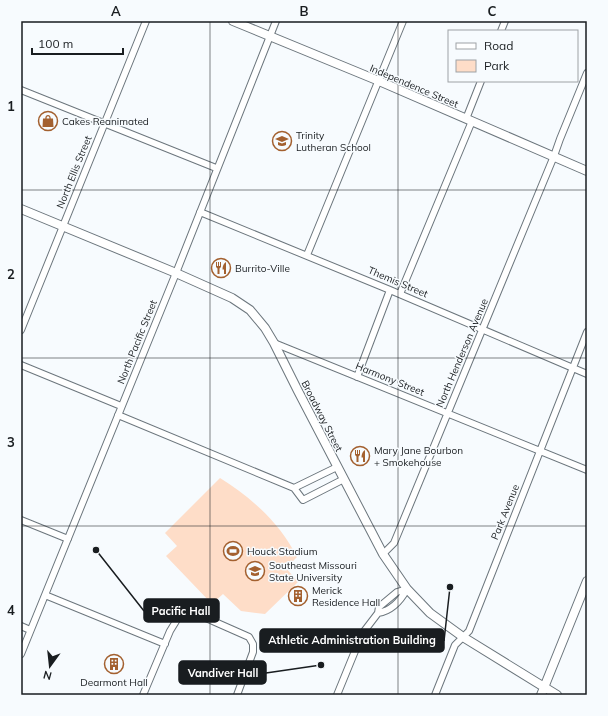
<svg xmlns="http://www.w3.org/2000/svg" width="608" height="716" font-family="Mulish,sans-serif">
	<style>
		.green { fill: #feddc8 }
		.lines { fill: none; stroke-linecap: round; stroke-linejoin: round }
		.street-casing { stroke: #6c767d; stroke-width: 8 }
		.secondary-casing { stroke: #6c767d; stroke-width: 10 }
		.street { stroke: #fff; stroke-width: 6 }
		.secondary { stroke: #fff; stroke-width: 8 }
		.grid { fill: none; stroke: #191d20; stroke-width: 1; stroke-opacity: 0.55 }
		.labels { text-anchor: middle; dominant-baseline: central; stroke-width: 3; stroke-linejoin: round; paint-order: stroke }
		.street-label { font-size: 10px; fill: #191d20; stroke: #f7fbfe }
		.poi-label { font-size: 10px; fill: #191d20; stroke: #f7fbfe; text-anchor: start }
		.leader { fill: none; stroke: #191d20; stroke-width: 1.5 }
		.callout-dot { fill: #191d20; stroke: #f7fbfe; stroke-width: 1.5 }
		.callout { fill: #191d20; stroke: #191d20; stroke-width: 1.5 }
		.callout-label { font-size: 11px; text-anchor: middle; font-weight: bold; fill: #fff }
		.neatline { fill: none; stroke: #191d20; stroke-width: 1.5 }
		.grid-label { font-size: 13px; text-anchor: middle; font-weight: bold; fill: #191d20 }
	</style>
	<rect width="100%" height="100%" fill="#f7fbfe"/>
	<path class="green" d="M220,478C253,499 279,522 297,557L286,568L298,582L265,614L241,611L223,594L212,604L166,556L177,546L165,533Z"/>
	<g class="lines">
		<defs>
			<path id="street" d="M501,31L505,21
				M21,90L216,168
				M466,119L481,81
				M200,212L390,290L587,374
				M307,255L403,21
				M400,294L472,121
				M21,330L146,21
				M274,343L587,470
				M21,365L121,406
				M357,377L390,290
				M118,415L294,488L303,500L344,479
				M294,488L337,467
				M21,520L68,539
				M383,554L394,543L554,156L560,139L587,73
				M45,595L165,644
				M378,613C391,611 401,600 407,589
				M21,626L30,630
				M21,654L176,273L276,21
				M143,695L170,631L178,618L189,613L197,614L249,637L253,644V652L237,695
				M337,695L362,634L378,613L379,607L397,592L407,589
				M435,695L455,645L469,631L587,332"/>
			<path id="secondary" d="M233,21L379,81L587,171
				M21,209L176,273L232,298L250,310L265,328L274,343L298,391L383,554L407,589L430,613L463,637L557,695
				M541,695L587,581"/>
		</defs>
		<use href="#street" class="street-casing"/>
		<use href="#secondary" class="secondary-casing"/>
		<use href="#street" class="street"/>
		<use href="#secondary" class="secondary"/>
	</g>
	<path class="grid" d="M210,21V695M398,21V695M21,190H587M21,358H587M21,526H587"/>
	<defs>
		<symbol id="shop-ring" viewBox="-11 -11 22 22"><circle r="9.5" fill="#f7fbfe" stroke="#a3602f" stroke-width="1.5"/><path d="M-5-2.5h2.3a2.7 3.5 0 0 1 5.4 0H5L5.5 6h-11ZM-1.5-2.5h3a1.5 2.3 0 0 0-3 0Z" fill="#a3602f"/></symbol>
		<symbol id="school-ring" viewBox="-11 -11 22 22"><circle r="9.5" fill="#f7fbfe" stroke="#a3602f" stroke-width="1.5"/><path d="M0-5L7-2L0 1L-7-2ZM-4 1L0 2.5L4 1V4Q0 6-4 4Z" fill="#a3602f"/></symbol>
		<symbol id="restaurant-ring" viewBox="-11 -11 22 22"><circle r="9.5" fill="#f7fbfe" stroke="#a3602f" stroke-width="1.5"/><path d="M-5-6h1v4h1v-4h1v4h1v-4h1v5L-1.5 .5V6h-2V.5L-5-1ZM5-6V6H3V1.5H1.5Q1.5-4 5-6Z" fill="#a3602f"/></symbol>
		<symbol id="stadium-ring" viewBox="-11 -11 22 22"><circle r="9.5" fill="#f7fbfe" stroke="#a3602f" stroke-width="1.5"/><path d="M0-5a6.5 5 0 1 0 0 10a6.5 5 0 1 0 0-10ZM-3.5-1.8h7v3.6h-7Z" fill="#a3602f"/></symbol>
		<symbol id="university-ring" viewBox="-11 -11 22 22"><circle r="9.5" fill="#f7fbfe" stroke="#a3602f" stroke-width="1.5"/><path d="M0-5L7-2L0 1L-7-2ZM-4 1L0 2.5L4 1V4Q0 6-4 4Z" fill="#a3602f"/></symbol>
		<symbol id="building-ring" viewBox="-11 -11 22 22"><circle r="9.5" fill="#f7fbfe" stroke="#a3602f" stroke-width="1.5"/><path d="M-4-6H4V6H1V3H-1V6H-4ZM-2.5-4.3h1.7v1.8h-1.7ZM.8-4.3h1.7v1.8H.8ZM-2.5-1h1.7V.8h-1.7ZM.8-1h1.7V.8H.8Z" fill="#a3602f"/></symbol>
	</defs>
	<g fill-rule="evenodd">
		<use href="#shop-ring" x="37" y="110" width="22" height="22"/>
		<use href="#school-ring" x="271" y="130" width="22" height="22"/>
		<use href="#restaurant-ring" x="210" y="257" width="22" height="22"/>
		<use href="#restaurant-ring" x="349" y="445" width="22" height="22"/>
		<use href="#stadium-ring" x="222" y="540" width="22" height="22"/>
		<use href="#university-ring" x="244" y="560" width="22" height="22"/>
		<use href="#building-ring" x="287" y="585" width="22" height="22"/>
		<use href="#building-ring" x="103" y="653" width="22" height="22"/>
	</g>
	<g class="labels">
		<g class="street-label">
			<text transform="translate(414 86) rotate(23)">Independence Street</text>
			<text transform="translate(74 172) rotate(-68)">North Ellis Street</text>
			<text transform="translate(398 282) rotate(23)">Themis Street</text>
			<text transform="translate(137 342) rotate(-68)">North Pacific Street</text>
			<text transform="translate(462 353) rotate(-67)">North Henderson Avenue</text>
			<text transform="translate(390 379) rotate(22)">Harmony Street</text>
			<text transform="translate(322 416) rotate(63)">Broadway Street</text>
			<text transform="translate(505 512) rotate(-68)">Park Avenue</text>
		</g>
		<g class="poi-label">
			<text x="62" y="121">Cakes Reanimated</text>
			<text x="296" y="135">Trinity<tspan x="296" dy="12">Lutheran School</tspan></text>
			<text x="235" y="268">Burrito-Ville</text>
			<text x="374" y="450">Mary Jane Bourbon<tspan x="374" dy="12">+ Smokehouse</tspan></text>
			<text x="247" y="551">Houck Stadium</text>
			<text x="269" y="565">Southeast Missouri<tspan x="269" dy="12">State University</tspan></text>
			<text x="312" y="590">Merick<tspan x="312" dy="12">Residence Hall</tspan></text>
			<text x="114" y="682" text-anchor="middle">Dearmont Hall</text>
		</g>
	</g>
	<path class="leader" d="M96 550L144 611M450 587L444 641M321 665L266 673"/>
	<g class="callout-dot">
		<circle cx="96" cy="550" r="4"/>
		<circle cx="450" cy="587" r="4"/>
		<circle cx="321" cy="665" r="4"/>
	</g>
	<g class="callout">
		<rect x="144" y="599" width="75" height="23" rx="4"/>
		<rect x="260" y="629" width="184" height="23" rx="4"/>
		<rect x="179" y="661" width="87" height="23" rx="4"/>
	</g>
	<g class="callout-label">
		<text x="181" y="615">Pacific Hall</text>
		<text x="352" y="644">Athletic Administration Building</text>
		<text x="223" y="677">Vandiver Hall</text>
	</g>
	<rect width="608" height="716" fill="none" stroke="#f7fbfe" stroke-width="44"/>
	<rect x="448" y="30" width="130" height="52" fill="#f7fbfe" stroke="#9ea2a5"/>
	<rect x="456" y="43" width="20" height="6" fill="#ffffff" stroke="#9ea2a5"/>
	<text x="484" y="50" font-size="12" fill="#191d20">Road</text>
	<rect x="456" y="60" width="20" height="12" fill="#feddc8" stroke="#9ea2a5"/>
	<text x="484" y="70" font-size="12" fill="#191d20">Park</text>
	<g transform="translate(50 666) rotate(195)" stroke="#f7fbfe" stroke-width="3" paint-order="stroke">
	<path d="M0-3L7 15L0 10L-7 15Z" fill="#191d20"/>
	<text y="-6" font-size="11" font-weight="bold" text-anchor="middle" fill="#191d20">N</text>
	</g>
	<path d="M32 48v6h91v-6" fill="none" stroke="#191d20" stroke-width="2"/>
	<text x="38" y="48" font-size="12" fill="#191d20" stroke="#f7fbfe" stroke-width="3" paint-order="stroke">100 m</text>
	<rect x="22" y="22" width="564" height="672" class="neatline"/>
	<g class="grid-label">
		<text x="116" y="16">A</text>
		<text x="304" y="16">B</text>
		<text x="492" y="16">C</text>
		<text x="11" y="111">1</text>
		<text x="11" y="279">2</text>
		<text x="11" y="447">3</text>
		<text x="11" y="615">4</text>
	</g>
</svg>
